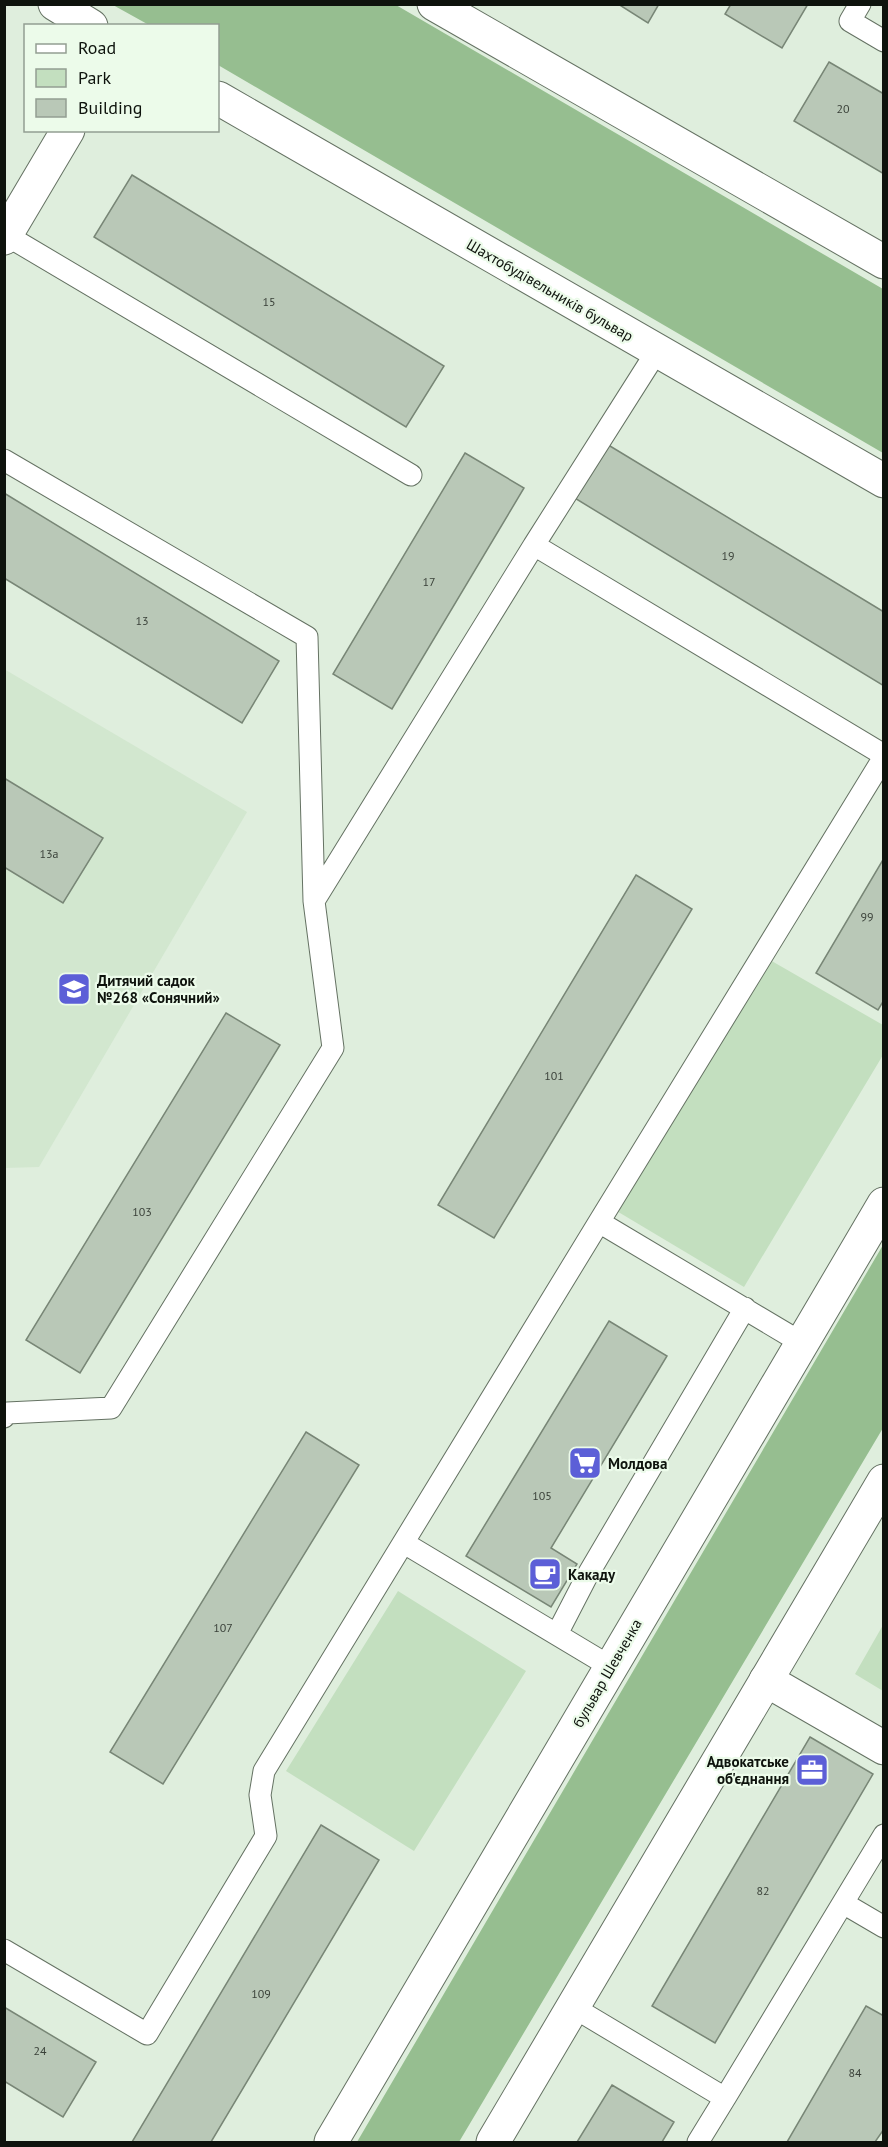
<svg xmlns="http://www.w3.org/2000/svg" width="888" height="2147" font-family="'PT Sans',sans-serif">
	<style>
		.built { fill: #d2e7cf }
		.green { fill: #c3dfbf }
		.forest { fill: #96be90 }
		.building { fill: #b9c8b7; stroke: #788676; stroke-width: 1.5 }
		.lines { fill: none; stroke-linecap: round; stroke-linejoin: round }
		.service-casing { stroke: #657263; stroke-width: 23 }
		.minor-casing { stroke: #657263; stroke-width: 35 }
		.secondary-casing { stroke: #657263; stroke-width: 35 }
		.service { stroke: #fff; stroke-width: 21 }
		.minor { stroke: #fff; stroke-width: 33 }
		.secondary { stroke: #fff; stroke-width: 33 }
		.labels { text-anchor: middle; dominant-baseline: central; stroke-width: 4.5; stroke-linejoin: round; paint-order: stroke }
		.number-label { font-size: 12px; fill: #394038 }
		.street-label { font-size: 15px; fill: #0e130d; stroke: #ecfbea }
		.poi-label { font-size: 15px; font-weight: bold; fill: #0e130d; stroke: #ecfbea; text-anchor: start }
	</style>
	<rect width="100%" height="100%" fill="#dfeedd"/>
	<path class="built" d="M4,669L247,812L39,1167L5,1168Z"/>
	<path class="green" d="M763,956L883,1025V1055L744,1287L615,1210Z
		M398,1591L526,1671L414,1851L286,1771Z
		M883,1625V1691L855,1674Z"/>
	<path class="forest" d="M113,5H396L883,289V453L218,65V26L149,25Z
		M883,1245V1428L459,2142H357Z"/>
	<path class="building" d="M618,4H659L648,23Z
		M731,4H808L782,48L725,14Z
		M829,62L884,94V174L794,121Z
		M132,175L444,366L406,427L94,237Z
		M605,443L884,612V686L573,497Z
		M465,453L524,488L392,709L333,674Z
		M4,493L279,661L242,723L4,578Z
		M4,778L103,838L63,903L4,867Z
		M884,858V1000L878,1010L816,973Z
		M636,875L692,909L494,1238L438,1205Z
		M226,1013L280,1045L80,1373L26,1340Z
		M609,1321L667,1356L551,1548L577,1564L551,1607L466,1556Z
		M306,1432L359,1465L163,1784L110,1752Z
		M810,1737L873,1774L715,2043L652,2006Z
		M321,1825L379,1860L211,2142H132Z
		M866,2006L884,2016V2129L875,2142H787Z
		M4,2007L96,2062L63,2117L4,2081Z
		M612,2085L674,2122L662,2142H577Z"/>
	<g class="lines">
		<defs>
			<path id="service" d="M860,4L850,21L884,41
				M6,235L411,475
				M4,460L307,637L314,901
				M534,545L657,351
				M599,1222L884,757
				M4,1417L7,1413L111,1408L333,1048L314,901L534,545L884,755
				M404,1543L611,1667
				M557,1634L587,1576L745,1308
				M843,1903L884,1927
				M4,1950L147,2034L266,1836L260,1795L264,1771L599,1222L802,1343
				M573,2007L725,2098L698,2142
				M725,2098L884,1835"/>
			<path id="minor" d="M4,238L68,130
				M766,1680L884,1748"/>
			<path id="secondary" d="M55,4L91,26
				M434,4L884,262
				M218,98L884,481
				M331,2142L884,1204
				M493,2142L884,1481"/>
		</defs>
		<use href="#service" class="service-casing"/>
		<use href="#minor" class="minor-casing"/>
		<use href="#secondary" class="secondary-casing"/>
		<use href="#service" class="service"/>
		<use href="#minor" class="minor"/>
		<use href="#secondary" class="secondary"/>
	</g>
	<defs>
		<symbol id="school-square" viewBox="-11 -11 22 22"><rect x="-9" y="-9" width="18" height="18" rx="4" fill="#5c5fd7" stroke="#ecfbea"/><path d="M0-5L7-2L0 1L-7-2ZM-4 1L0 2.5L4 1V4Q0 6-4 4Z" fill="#fff"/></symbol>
		<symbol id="supermarket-square" viewBox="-11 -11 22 22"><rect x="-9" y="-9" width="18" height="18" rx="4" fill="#5c5fd7" stroke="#ecfbea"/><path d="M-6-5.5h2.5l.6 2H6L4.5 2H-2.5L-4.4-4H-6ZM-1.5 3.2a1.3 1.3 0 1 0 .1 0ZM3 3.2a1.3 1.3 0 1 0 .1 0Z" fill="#fff"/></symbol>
		<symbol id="cafe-square" viewBox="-11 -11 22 22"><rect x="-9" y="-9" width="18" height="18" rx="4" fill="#5c5fd7" stroke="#ecfbea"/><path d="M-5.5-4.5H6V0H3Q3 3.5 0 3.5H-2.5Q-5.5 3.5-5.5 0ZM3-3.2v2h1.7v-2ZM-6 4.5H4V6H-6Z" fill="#fff"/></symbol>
		<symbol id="office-square" viewBox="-11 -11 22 22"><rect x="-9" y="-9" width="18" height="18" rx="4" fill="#5c5fd7" stroke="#ecfbea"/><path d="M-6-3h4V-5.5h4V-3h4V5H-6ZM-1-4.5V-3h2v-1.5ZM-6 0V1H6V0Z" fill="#fff"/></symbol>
	</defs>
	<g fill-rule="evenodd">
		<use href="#school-square" x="55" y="970" width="38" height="38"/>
		<use href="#supermarket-square" x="566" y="1444" width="38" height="38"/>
		<use href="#cafe-square" x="526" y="1555" width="38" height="38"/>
		<use href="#office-square" x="793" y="1751" width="38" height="38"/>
	</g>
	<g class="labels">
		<g class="number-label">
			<text x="843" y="108">20</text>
			<text x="269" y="301">15</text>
			<text x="728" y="555">19</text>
			<text x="429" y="581">17</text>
			<text x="142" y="620">13</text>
			<text x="49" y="853">13а</text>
			<text x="867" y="916">99</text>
			<text x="554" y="1075">101</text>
			<text x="142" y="1211">103</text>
			<text x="542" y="1495">105</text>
			<text x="223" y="1627">107</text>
			<text x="763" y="1890">82</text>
			<text x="261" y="1993">109</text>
			<text x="40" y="2050">24</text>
			<text x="855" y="2072">84</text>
		</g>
		<g class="street-label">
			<text transform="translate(550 290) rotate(30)">Шахтобудівельників бульвар</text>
			<text transform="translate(607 1673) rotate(-60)">бульвар Шевченка</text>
		</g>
		<g class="poi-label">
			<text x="97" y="980">Дитячий садок<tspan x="97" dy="17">№268 «Сонячний»</tspan></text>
			<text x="608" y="1463">Молдова</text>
			<text x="568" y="1574">Какаду</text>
			<text x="789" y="1761" text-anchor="end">Адвокатське<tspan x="789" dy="17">об'єднання</tspan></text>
		</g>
	</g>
	<rect width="888" height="2147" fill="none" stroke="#0e130d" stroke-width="12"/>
	<rect x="24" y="24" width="195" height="108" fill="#ecfbea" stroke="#939e92" stroke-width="1.5"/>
	<rect x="36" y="44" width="30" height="9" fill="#ffffff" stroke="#939e92" stroke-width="1.5"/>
	<text x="78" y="54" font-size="18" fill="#0e130d">Road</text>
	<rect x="36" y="69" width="30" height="18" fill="#c3dfbf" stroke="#939e92" stroke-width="1.5"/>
	<text x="78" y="84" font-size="18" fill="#0e130d">Park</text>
	<rect x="36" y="99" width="30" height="18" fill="#b9c8b7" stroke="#939e92" stroke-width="1.5"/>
	<text x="78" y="114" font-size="18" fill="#0e130d">Building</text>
</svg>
